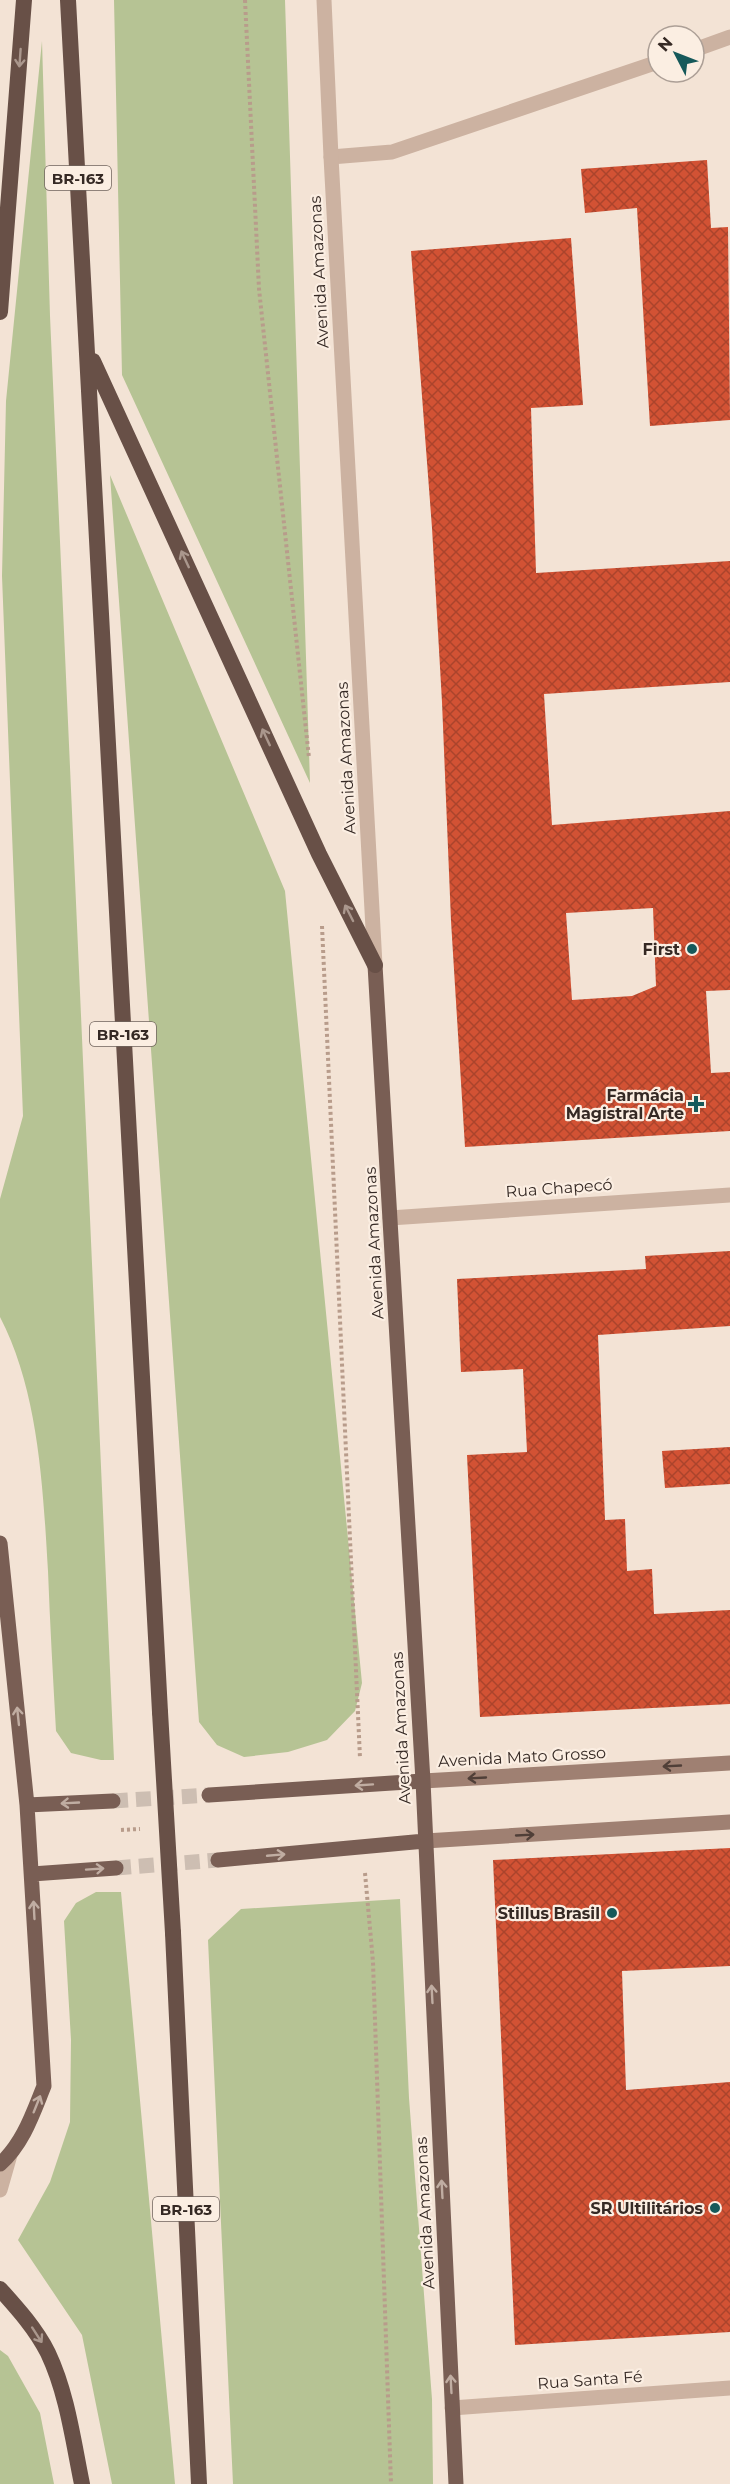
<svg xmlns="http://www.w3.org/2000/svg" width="730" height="2484" font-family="Montserrat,sans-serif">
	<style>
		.green { fill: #b6c394 }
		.building { fill: url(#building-cross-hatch); fill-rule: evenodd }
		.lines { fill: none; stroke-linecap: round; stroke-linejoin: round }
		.primary-tunnel { stroke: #cdbeb2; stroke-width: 15; stroke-dasharray: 15 8; stroke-linecap: butt }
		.path { stroke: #b89c8b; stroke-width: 4; stroke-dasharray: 3 3; stroke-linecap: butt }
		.service { stroke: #ccb2a1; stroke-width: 15 }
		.minor { stroke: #ccb2a1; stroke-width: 15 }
		.tertiary { stroke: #ccb2a1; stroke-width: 15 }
		.secondary { stroke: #9f8072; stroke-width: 15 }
		.primary { stroke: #795e54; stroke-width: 15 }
		.trunk { stroke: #685047; stroke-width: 16 }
		.trunk-bridge { stroke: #685047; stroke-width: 16 }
		.oneway { stroke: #aa978d }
		.oneway2 { stroke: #c0ada2 }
		.oneway3 { stroke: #503f38 }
		.poi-dot { fill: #16595a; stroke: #fbeee2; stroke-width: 2 }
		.labels { text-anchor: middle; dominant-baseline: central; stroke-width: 4.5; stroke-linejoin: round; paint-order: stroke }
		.shield { fill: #fbeee2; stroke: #70645d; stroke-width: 1.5 }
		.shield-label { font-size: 15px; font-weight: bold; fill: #352924 }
		.street-label { font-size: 16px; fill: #352924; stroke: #fbeee2 }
		.poi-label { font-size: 16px; font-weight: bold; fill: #352924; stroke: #fbeee2; text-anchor: end }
	</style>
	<defs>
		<pattern id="building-cross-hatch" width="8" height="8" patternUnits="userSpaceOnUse" patternTransform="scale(1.5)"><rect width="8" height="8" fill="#d25234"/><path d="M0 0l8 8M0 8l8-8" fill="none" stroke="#ab442c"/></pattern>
	</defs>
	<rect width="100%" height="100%" fill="#f3e3d5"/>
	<path class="green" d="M114,0H285L310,783L122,375Z
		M42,41L50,316L114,1760H101L71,1753L56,1731C53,1678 50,1624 48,1571C43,1489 39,1392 0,1317V1199L23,1116L2,576L6,401Z
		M110,475L285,891L362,1683L355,1711L327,1740L288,1752L244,1757L217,1745L199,1722Z
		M96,1892H121L175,2484H112L82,2335L18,2240L50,2182L70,2122L71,2040L64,1921L76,1903Z
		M400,1899L409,2098L432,2399L433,2484H233L208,1940L241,1909Z
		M0,2350L8,2356L40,2413L54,2484H0Z"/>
	<path class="building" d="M707,160L711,228L728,227L730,420L650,426L637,208L585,213L581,169Z
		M571,238L583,405L531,408L536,573L730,561V682L544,694L552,825L730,811V990L706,991L711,1073L730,1072V1131L465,1147L451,921L442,702L432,528L411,251ZM653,908L656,986L632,996L572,1000L566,913Z
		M730,1251V1326L598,1335L605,1520L625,1519L627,1571L652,1569L654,1614L730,1610V1704L480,1717L467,1455L527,1452L523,1369L461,1372L457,1279L646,1269L645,1256Z
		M730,1447V1484L665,1488L662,1451Z
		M730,1848V1966L622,1971L626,2090L730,2082V2332L515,2345L493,1860Z"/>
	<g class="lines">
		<path class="primary-tunnel" d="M113,1801L209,1795
			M116,1868L218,1860"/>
		<path class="path" d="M245,0L259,289L309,758
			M322,926L360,1758
			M121,1830L140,1829
			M365,1873L373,1962L391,2484"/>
		<path class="service" d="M694,50L730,37
			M331,157L392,152L658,62"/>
		<path class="minor" d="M390,1218L730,1195
			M452,2408L730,2388"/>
		<path class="tertiary" d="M324,0L331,157L375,965
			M0,2190L10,2155"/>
		<path class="secondary" d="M423,1781L730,1763
			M425,1841L730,1822"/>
		<path class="primary" d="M375,965L423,1781L456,2484
			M0,1543L27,1805L44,2086C33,2113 23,2144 0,2164
			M209,1795L423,1781
			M27,1805L113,1801
			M218,1860L425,1841
			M32,1874L116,1868"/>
		<path class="trunk" d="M68,0C102,571 127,1142 160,1712
			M0,312L24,0
			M93,361L319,854L375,965
			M173,1933L199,2484
			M0,2289C18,2309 36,2329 48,2353C67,2393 73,2440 82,2484"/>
		<path class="trunk-bridge" d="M160,1712L173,1933"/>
	</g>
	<defs><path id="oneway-shaft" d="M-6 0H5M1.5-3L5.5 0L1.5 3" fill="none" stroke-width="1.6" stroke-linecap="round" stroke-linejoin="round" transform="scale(1.5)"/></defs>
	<g class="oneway">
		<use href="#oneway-shaft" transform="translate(20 58) rotate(94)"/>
		<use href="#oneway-shaft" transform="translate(185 559) rotate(-115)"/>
		<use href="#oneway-shaft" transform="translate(266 737) rotate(-115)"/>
		<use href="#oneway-shaft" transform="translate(349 913) rotate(-117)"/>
		<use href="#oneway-shaft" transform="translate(37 2335) rotate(57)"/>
	</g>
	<g class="oneway2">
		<use href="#oneway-shaft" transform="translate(18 1716) rotate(-96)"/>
		<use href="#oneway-shaft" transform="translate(364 1785) rotate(176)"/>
		<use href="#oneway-shaft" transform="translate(70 1803) rotate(177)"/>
		<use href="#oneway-shaft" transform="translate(276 1855) rotate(-5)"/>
		<use href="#oneway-shaft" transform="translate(95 1869) rotate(-4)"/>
		<use href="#oneway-shaft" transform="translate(34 1910) rotate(-93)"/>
		<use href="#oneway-shaft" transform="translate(432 1994) rotate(-93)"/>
		<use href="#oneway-shaft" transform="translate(37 2104) rotate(-68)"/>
		<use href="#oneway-shaft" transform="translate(442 2189) rotate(-93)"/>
		<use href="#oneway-shaft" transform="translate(451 2384) rotate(-93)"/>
	</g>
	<g class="oneway3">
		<use href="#oneway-shaft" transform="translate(672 1766) rotate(177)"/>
		<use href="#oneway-shaft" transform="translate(477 1778) rotate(177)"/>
		<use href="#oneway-shaft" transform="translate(525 1835) rotate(-3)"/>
	</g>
	<g class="poi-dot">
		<circle cx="692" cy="949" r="6"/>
		<path d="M693 1095h6v6h6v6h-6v6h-6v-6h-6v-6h6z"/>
		<circle cx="612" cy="1913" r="6"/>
		<circle cx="715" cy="2208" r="6"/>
	</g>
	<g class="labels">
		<g class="shield">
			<rect x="45" y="166" width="66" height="24" rx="4.5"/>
			<rect x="90" y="1022" width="66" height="24" rx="4.5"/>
			<rect x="153" y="2197" width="66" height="24" rx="4.5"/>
		</g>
		<g class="shield-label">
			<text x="78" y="178">BR-163</text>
			<text x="123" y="1034">BR-163</text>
			<text x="186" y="2209">BR-163</text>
		</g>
		<g class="street-label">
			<text transform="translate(319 272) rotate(-93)">Avenida Amazonas</text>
			<text transform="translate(346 758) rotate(-93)">Avenida Amazonas</text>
			<text transform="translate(559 1188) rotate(-4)">Rua Chapecó</text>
			<text transform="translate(374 1243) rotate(-93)">Avenida Amazonas</text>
			<text transform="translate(401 1728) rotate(-93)">Avenida Amazonas</text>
			<text transform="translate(522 1757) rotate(-3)">Avenida Mato Grosso</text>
			<text transform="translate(425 2213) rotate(-93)">Avenida Amazonas</text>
			<text transform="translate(590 2380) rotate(-4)">Rua Santa Fé</text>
		</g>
		<g class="poi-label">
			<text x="680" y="949">First</text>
			<text x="684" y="1095">Farmácia<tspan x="684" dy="18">Magistral Arte</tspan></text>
			<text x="600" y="1913">Stillus Brasil</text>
			<text x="703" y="2208">SR Ultilitários</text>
		</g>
	</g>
	<g transform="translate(676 54) rotate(312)"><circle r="28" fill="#fbeee2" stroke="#ac9f96" stroke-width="1.5"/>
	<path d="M0-4.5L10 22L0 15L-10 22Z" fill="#16595a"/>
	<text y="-9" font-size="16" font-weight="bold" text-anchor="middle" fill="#352924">N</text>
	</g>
</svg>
